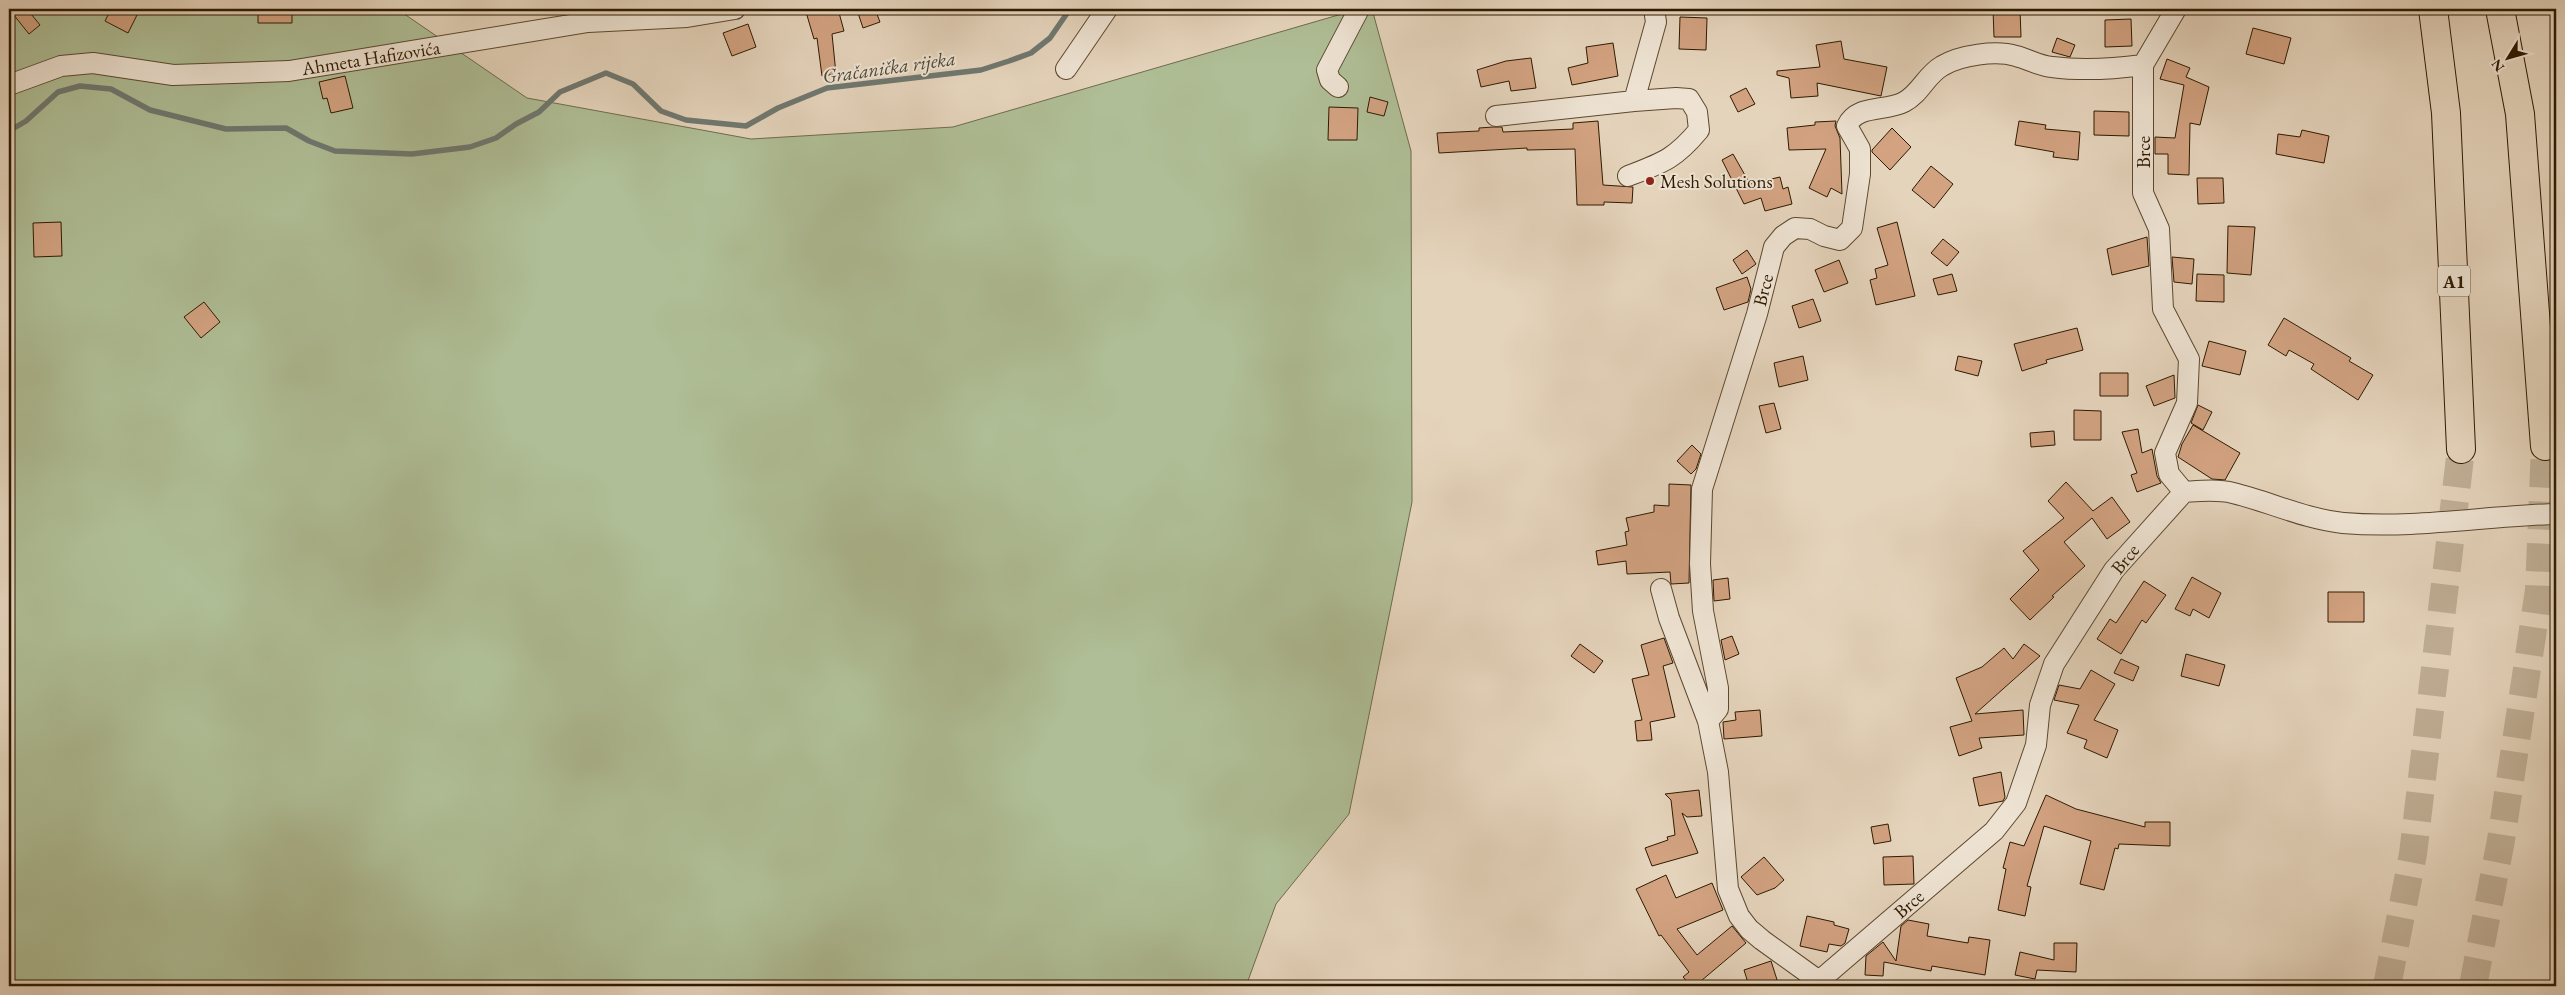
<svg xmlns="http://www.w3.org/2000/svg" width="2565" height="995" font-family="'EB Garamond',serif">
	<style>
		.green { fill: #afbe96; stroke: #6e6c4b }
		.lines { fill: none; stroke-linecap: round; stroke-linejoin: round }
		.stream { stroke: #6f7870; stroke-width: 5.5 }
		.building { fill: #d2a281; stroke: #2e1a00 }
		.motorway-tunnel { stroke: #c0af96; stroke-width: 28; stroke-dasharray: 28 14; stroke-linecap: butt }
		.minor-casing { stroke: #5c482f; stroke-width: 22 }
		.motorway-casing { stroke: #2e1a00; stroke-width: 30 }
		.minor { stroke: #eee3d3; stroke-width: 20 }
		.motorway { stroke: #e5d4bc; stroke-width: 28 }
		.poi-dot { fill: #8f2418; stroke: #eee3d3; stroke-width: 2 }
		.labels { text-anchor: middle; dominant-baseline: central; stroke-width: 4; stroke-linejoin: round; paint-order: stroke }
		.shield { fill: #eee3d3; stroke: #68563f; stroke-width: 1 }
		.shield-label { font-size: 18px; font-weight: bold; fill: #2e1a00 }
		.street-label { font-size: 19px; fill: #2e1a00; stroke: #eee3d3 }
		.poi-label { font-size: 19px; fill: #2e1a00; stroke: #eee3d3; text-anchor: start }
		.water-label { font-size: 20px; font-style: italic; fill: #4e4938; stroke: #eee3d3 }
	</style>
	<rect width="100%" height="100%" fill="#e5d4bc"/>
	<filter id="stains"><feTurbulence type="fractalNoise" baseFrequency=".004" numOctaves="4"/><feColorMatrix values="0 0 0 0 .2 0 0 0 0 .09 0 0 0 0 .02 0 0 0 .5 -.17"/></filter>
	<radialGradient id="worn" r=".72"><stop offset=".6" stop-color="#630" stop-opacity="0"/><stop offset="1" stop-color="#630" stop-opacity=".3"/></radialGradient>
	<path class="green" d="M9,9H397L527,98L751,139L953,127L1359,9H1372L1411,151L1412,502L1349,814L1276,904L1246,986H9Z"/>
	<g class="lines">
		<path class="stream" d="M9,131L26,121L58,92L80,86L111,89L150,110L226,129L286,128L309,141L335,151L412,154L470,147L496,138L516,124L539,112L560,92L606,73L633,84L661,111L686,120L746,126L778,108L827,88L981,70L1009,61L1031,53L1050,38L1070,9"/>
	</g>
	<path class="building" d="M9,9H27L40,25L29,34Z
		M111,9H140L128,33L105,21Z
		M258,9H292V23H258Z
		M819,9H838L844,31L832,34L836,74L822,76L817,38L814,39L806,12Z
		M875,9L880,22L863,28L858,13Z
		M1993,9H2020L2021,37H1994Z
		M1680,17L1707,18L1706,50L1679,49Z
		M2131,19L2132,46L2105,47V20Z
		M748,24L756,47L732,56L723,33Z
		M2253,28L2291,38L2284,64L2246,54Z
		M2057,38L2075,45L2070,57L2052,52Z
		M1841,41L1844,59L1887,67L1881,96L1817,83L1818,96L1791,98L1789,78L1777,75V71L1820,67L1816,45Z
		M1613,43L1618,76L1572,85L1568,68L1588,63L1586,47Z
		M1531,58L1536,88L1511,91L1509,81L1481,87L1477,70L1506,61Z
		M2167,59L2190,68L2186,77L2209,87L2200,125L2190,123L2189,175L2168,174V154H2155V137L2175,138L2184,85L2160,79Z
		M345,76L353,108L331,113L327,98L323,99L319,82Z
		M1746,88L1755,104L1738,112L1730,96Z
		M1370,97L1388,102L1384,116L1367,112Z
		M1329,107L1358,108L1357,140H1328Z
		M2094,111L2129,112V136L2094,135Z
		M1598,121L1603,185L1633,187L1632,203L1604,202V205H1577L1575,149L1527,150V148L1439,153L1437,133L1479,131V128L1493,127H1502L1503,132L1573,129V123Z
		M1836,121L1835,126L1840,138L1842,194L1831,188L1827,197L1809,188L1826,149L1789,150L1787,128L1815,125V122Z
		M2019,121L2046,125L2045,129L2080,132L2078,160L2053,157L2054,152L2015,145Z
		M1892,128L1911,147L1890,170L1872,152V150Z
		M2302,130L2329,136L2324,163L2276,154L2278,134L2300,137Z
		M1733,154L1750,184L1780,177L1783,189L1788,187L1792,204L1765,211L1761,198L1744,204L1722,160Z
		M1931,166L1953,184L1934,208L1912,190Z
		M2197,178H2223L2224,203L2198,204Z
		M61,222L62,256L34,257L33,223Z
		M1897,222L1915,296L1876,305L1870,280L1877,278L1875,269L1888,265L1877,228Z
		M2228,226L2255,227L2251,275L2227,273Z
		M2147,237L2149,266L2112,275L2107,249Z
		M1943,239L1959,252L1947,266L1931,253Z
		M1747,250L1756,264L1742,274L1733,260Z
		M2172,257L2194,259L2192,284L2174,282Z
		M1839,260L1848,283L1824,292L1815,270Z
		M1952,274L1957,291L1938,295L1933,279Z
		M2197,274L2224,275V302L2196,301Z
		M1747,277L1751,289L1748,302L1724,310L1716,288Z
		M1813,299L1821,321L1799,328L1792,306Z
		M204,302L220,322L201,338L184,317Z
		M2284,318L2351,358L2349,361L2373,375L2358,400L2311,369L2314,364L2289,350L2286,356L2268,345Z
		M2077,328L2083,350L2046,360L2047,363L2022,371L2014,344Z
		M2209,341L2246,351L2240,375L2202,366Z
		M1803,356L1808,380L1779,387L1774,363Z
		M1958,356L1982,361L1978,376L1955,370Z
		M2100,373H2128V396H2100Z
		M2174,375L2175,398L2154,406L2146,386Z
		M1774,403L1781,429L1766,433L1759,406Z
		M2198,405L2212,412L2203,430L2191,423Z
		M2074,410L2101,411V440H2074Z
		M2193,425L2240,453L2225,480L2212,479L2178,457L2182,444Z
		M2138,429L2142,453L2152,449L2157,476L2161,483L2137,492L2131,475L2137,473L2122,432Z
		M2054,431L2055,445L2031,447L2030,433Z
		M1692,445L1701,454L1696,469L1691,474L1677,461Z
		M2066,482L2093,511L2112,497L2130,522L2107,539L2092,518L2064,542L2085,566L2052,596L2054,597L2030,620L2010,599L2039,570L2023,551L2064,518L2048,501Z
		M1669,484L1691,485L1689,583L1671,584L1670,572L1627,574L1626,561L1598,565L1596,551L1627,545L1625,532L1629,531L1626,518L1654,512V505L1669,506Z
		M2192,577L2221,593L2209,618L2193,609L2190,616L2175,609Z
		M1728,578L1730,599L1714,601L1713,580Z
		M2144,581L2166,595L2146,623L2142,620L2121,654L2097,639L2110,619L2116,623Z
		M2328,592H2364V622H2328Z
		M1732,636L1739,654L1725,660L1721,640Z
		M1664,638L1673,663L1663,666L1675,717L1650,722L1652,740L1637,741L1635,721L1642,720L1632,679L1649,675L1641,645Z
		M1580,644L1603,661L1594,673L1571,656Z
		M2024,644L2040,656L1975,714L2023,710L2024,735L1979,738L1982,748L1959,756L1950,727L1972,721L1956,678L1982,667L2004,648L2013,659Z
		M2186,654L2225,665L2219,686L2181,676Z
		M2121,659L2139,667L2133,681L2114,673Z
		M2091,670L2115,684L2094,720L2118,730L2107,758L2084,748L2087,740L2067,733L2079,705L2054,700L2059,685L2080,689Z
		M1760,710L1762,736L1724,739L1723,722L1736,720L1735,712Z
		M2001,772L2005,797L2003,801L1979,806L1973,778Z
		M1699,790L1702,816L1687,817L1682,813L1698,853L1652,866L1645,848L1668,840L1667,837L1675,835L1671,800L1665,794Z
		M2046,795L2076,809L2145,827V822H2170V846L2119,844L2118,849L2115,848L2104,890L2080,884L2091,841L2044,826L2027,886L2031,887L2025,916L1998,910L2006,869L2003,868L2010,842L2024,846Z
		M1888,824L1891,841L1874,844L1871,827Z
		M1913,856L1914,884L1884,885L1883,857Z
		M1764,857L1784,880L1775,888L1757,895L1741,877Z
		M1666,875L1676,898L1712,883L1723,910L1677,929L1697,955L1732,926L1746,943L1695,986H1691L1683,977L1689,972L1661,935L1659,936L1636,889Z
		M1807,916L1834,922V925L1849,929L1845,943L1841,946L1829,944L1827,952L1800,946Z
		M1908,920L1929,924L1927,936L1968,943L1969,937L1990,940L1985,975L1932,966L1931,971L1884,962L1883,976L1865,975L1866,956L1883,942L1896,961L1901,926Z
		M2054,943H2077L2076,972L2037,970L2035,979L2015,975L2020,952L2054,960Z
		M1771,961L1779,986H1749L1744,970Z"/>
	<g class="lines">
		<path class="motorway-tunnel" d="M2387,986L2413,854L2461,449
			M2473,986L2501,840L2539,590L2545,446"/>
		<defs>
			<path id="minor" d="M1066,69L1107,9
				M9,85L61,66L93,63L173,75L289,71L588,22L687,17L735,9
				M1338,87L1330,80L1327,70L1359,9
				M1634,101L1656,22L1654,9
				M1496,116L1634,101L1676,98L1689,99L1697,112L1699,130C1675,159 1662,163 1628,176
				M2184,492C2200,491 2217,489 2233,493C2270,502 2305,519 2343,523C2414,529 2485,516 2556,514
				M1661,589L1669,618L1708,721L1718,772L1728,889L1739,916L1749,929L1762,940L1819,981L1822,986
				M1708,721L1718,709V688L1703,611L1700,564L1702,489L1757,314L1774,247L1783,236L1795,228L1810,229L1824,236L1840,240L1852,228L1860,174V149L1847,126C1857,104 1885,112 1904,102C1920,94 1926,75 1942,66C1960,55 1996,50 2016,56C2028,59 2039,66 2052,67C2082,71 2113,69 2143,65
				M1819,981L1994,831L2016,803L2036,745L2040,705L2054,664L2114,570L2184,492L2169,474L2165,453L2187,403L2189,359L2163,309L2159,229L2143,193V65L2176,9"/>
			<path id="motorway" d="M2433,9L2446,113L2461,449
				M2500,9L2520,114L2545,446"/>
		</defs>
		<use href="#minor" class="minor-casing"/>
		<use href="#motorway" class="motorway-casing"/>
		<use href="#minor" class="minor"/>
		<use href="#motorway" class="motorway"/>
	</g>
	<circle class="poi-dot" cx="1650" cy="181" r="5"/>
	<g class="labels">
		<rect class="shield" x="2438" y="265.5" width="32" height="31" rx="4"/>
		<g class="shield-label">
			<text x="2454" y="281">A1</text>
		</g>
		<g class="street-label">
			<text transform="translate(371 58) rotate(-9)">Ahmeta Hafizovića</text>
			<text transform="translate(2143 152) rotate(-90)">Brce</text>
			<text transform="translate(1763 290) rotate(-76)">Brce</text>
			<text transform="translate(2125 559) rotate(-51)">Brce</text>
			<text transform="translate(1909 904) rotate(-41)">Brce</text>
		</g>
		<g class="poi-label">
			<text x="1660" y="181">Mesh Solutions</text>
		</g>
		<g class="water-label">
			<text transform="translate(889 67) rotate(-8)">Gračanička rijeka</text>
		</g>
	</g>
	<rect width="2565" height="995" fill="none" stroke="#e5d4bc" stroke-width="30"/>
	<rect x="10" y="10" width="2545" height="975" fill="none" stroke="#2e1a00" stroke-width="2.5"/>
	<rect x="15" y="15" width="2535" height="965" fill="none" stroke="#2e1a00"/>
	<g transform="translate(2508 58) rotate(233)" stroke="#eee3d3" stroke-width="4" paint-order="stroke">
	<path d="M0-4L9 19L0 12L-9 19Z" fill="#2e1a00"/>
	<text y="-8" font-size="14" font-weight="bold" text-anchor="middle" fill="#2e1a00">N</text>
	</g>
	<rect width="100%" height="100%" filter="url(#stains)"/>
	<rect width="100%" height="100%" fill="url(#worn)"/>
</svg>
